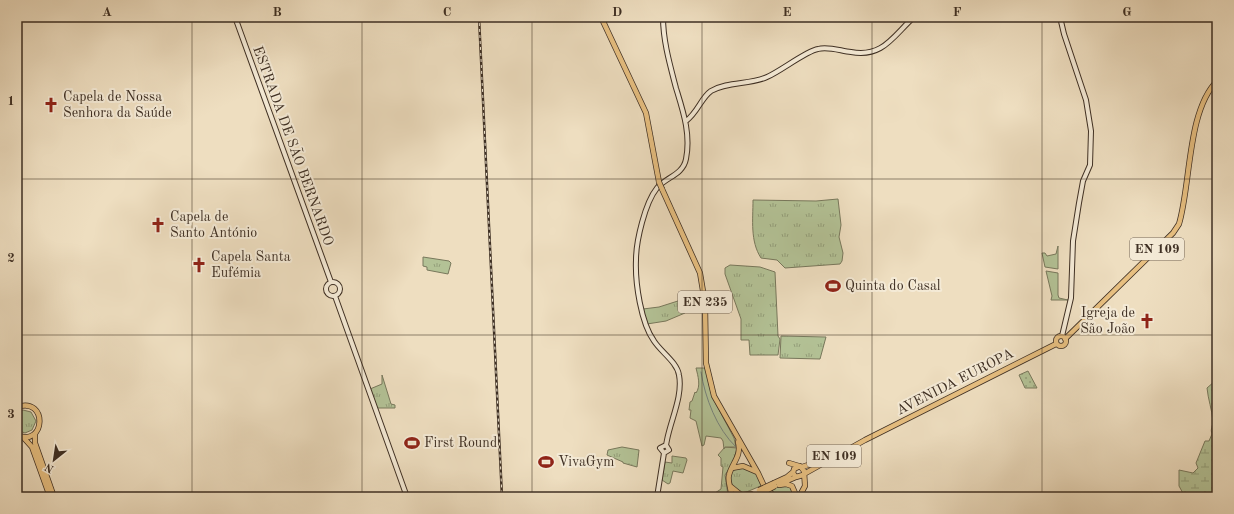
<svg xmlns="http://www.w3.org/2000/svg" width="1234" height="514" font-family="'Old Standard TT',serif">
	<style>
		.grass { fill: url(#grass-tufts); stroke: #78785c }
		.wetland { fill: url(#wetland-marsh); stroke: #78785c }
		.park { fill: #b3c296; stroke: #78785c }
		.garden { fill: url(#garden-dots); stroke: #78785c }
		.lines { fill: none; stroke-linecap: round; stroke-linejoin: round }
		.stream { stroke: #76837d; stroke-width: 1 }
		.secondary-casing { stroke: #3e2f23; stroke-width: 6 }
		.primary-casing { stroke: #3e2f23; stroke-width: 6 }
		.secondary { stroke: #f4ead6; stroke-width: 4 }
		.primary { stroke: #e7bf80; stroke-width: 4.5 }
		.rail-casing { stroke: #3e2f23; stroke-width: 2.5 }
		.rail { stroke: #f4ead6; stroke-width: 1; stroke-dasharray: 3; stroke-linecap: butt }
		.primary-bridge-casing { stroke: #3e2f23; stroke-width: 6; stroke-linecap: butt }
		.primary-bridge { stroke: #e7bf80; stroke-width: 4.5 }
		.grid { fill: none; stroke: #3e2f23; stroke-width: 1; stroke-opacity: 0.55 }
		.labels { text-anchor: middle; dominant-baseline: central; stroke-width: 4; stroke-linejoin: round; paint-order: stroke }
		.shield { fill: #f4ead6; stroke: #756759; stroke-width: 1 }
		.shield-label { font-size: 13px; font-weight: bold; fill: #3e2f23 }
		.poi-label { font-size: 14px; fill: #3e2f23; stroke: #f4ead6; text-anchor: start }
		.street-label { font-size: 14px; fill: #3e2f23; stroke: #f4ead6 }
		.neatline { fill: none; stroke: #3e2f23; stroke-width: 1.5 }
		.grid-label { font-size: 13px; text-anchor: middle; font-weight: bold; fill: #3e2f23 }
	</style>
	<defs>
		<pattern id="grass-tufts" width="24" height="20" patternUnits="userSpaceOnUse"><rect width="24" height="20" fill="#b3c296"/><path d="M3 7l-1-3M5 7V3M7 7l1-3M15 17l-1-3M17 17v-4M19 17l1-3" fill="none" stroke="#939e7a"/></pattern>
		<pattern id="wetland-marsh" width="20" height="14" patternUnits="userSpaceOnUse"><rect width="20" height="14" fill="#b3c296"/><path d="M1 5h8M5 5V1M11 12h8M15 12V8" fill="none" stroke="#939e7a"/></pattern>
		<pattern id="garden-dots" width="8" height="8" patternUnits="userSpaceOnUse"><rect width="8" height="8" fill="#b3c296"/><path d="M2 2h.1M6 6h.1" fill="none" stroke="#939e7a" stroke-width="1.8" stroke-linecap="round"/></pattern>
	</defs>
	<rect width="100%" height="100%" fill="#eedec0"/>
	<filter id="stains"><feTurbulence type="fractalNoise" baseFrequency=".005" numOctaves="4"/><feColorMatrix values="0 0 0 0 .2 0 0 0 0 .09 0 0 0 0 .02 0 0 0 .5 -.17"/></filter>
	<radialGradient id="worn" r=".72"><stop offset=".6" stop-color="#630" stop-opacity="0"/><stop offset="1" stop-color="#630" stop-opacity=".3"/></radialGradient>
	<path class="grass" d="M838,199L841,225L839,237L843,253L842,261L840,264L785,268L777,260L761,258C750,241 753,220 753,200L816,201Z
		M423,257L449,261L451,263L448,274L427,270V267L423,266Z
		M730,265L760,267L775,272L778,336L780,339L778,355H750L749,340H741V319L725,274V268Z
		M681,300L685,313L666,321L647,324L643,309L659,307Z
		M781,336L826,337L820,359L780,358Z
		M382,375L391,404L395,405V408H377L370,389L382,384Z
		M23,410L31,412L36,421L32,430L25,433L17,430V413Z
		M622,447L639,450L637,467L623,463V462L607,455L608,450Z
		M725,447L737,448L733,463L725,475L728,495L727,497H709L721,489L723,467L721,466V458L718,455Z
		M672,456L686,458L687,460L683,473L673,471L670,483L668,484L662,480L665,462L672,463Z
		M741,467L756,473L763,485L744,493L733,487L730,479L732,471Z
		M781,485L790,487L793,494L792,497H776L772,490Z"/>
	<path class="wetland" d="M1215,381H1217V497H1185L1179,486V470L1193,473L1198,468L1196,463L1205,441H1209L1212,434C1210,429 1213,426 1213,421C1212,410 1208,399 1207,388Z"/>
	<path class="park" d="M1058,246V269L1045,267L1042,253H1045L1047,256L1056,254Z
		M1046,271L1058,273V295L1059,298L1068,300H1051L1052,296Z
		M696,368H705L716,404L734,438L736,447H725L724,449L723,441L721,438L706,436L704,445L702,446L696,421L690,418L691,410H689L690,402L692,401L695,392L696,393C701,386 698,376 696,368Z"/>
	<path class="garden" d="M1028,371L1037,388H1025L1019,375Z"/>
	<g class="lines">
		<path class="stream" d="M701,372C705,398 717,429 736,447"/>
		<defs>
			<path id="secondary" d="M235,17L331,282
				M1060,17L1064,34L1086,100L1091,131L1090,165L1083,181L1079,203L1073,241L1071,298L1062,336
				M686,121C698,112 701,98 711,91C728,81 750,85 767,77C781,71 806,51 818,49C828,46 841,51 851,52C883,58 893,36 914,17
				M326 289a7 7 0 1 1 14 0a7 7 0 1 1-14 0Z
				M335,296L407,497
				M664,453L660,448L666,445
				M657,497L664,453L669,450L666,445L667,440C671,419 683,396 679,375C677,362 661,352 654,341C641,323 635,283 636,260C636,241 645,203 657,188C666,177 683,175 686,159C691,134 683,111 676,88C670,65 663,41 663,17"/>
			<path id="primary" d="M601,17L646,113L659,182
				M662,189L700,273L705,303L706,363L714,396L758,473L769,497
				M1056 341a5 5 0 1 1 10 0a5 5 0 1 1-10 0Z
				M1065,339L1173,233L1179,224C1191,184 1187,111 1217,81
				M17,407C48,396 46,448 17,435
				M35,434V443L54,497
				M23,437L32,447L50,497
				M789,463L799,466
				M802,467L820,461
				M732,468L743,466L757,472
				M804,474L865,440L1056,344
				M774,483L787,477L793,472
				M782,483L796,477
				M779,485L786,484L792,486L795,493L794,497
				M730,486L741,495L751,494
				M770,492L774,497
				M731,497C732,489 727,482 729,475C732,463 742,456 738,442
				M754,497L760,494
				M799,497L805,486L804,471L800,466L794,469L793,473L796,477L803,475"/>
		</defs>
		<use href="#secondary" class="secondary-casing"/>
		<use href="#primary" class="primary-casing"/>
		<use href="#secondary" class="secondary"/>
		<use href="#primary" class="primary"/>
		<defs>
			<path id="rail" d="M479,17L502,497"/>
		</defs>
		<use href="#rail" class="rail-casing"/>
		<use href="#rail" class="rail"/>
		<defs>
			<path id="primary-bridge" d="M659,182L662,189
				M759,490L774,483
				M760,494L775,486"/>
		</defs>
		<use href="#primary-bridge" class="primary-bridge-casing"/>
		<use href="#primary-bridge" class="primary-bridge"/>
	</g>
	<path class="grid" d="M192,17V497M362,17V497M532,17V497M702,17V497M872,17V497M1042,17V497M17,179H1217M17,335H1217"/>
	<defs>
		<symbol id="church-bare" viewBox="-9 -9 18 18"><path d="M-1.2-6h2.4v3.5h3.3v2.4h-3.3V6h-2.4V-.1h-3.3v-2.4h3.3Z" fill="#8f2418" stroke="#f4ead6" stroke-width="2.5" paint-order="stroke"/></symbol>
		<symbol id="stadium-bare" viewBox="-9 -9 18 18"><path d="M0-5a6.5 5 0 1 0 0 10a6.5 5 0 1 0 0-10ZM-3.5-1.8h7v3.6h-7Z" fill="#8f2418" stroke="#f4ead6" stroke-width="2.5" paint-order="stroke"/></symbol>
	</defs>
	<g fill-rule="evenodd">
		<use href="#church-bare" x="40" y="94" width="22" height="22"/>
		<use href="#church-bare" x="147" y="214" width="22" height="22"/>
		<use href="#church-bare" x="188" y="254" width="22" height="22"/>
		<use href="#stadium-bare" x="822" y="275" width="22" height="22"/>
		<use href="#church-bare" x="1136" y="310" width="22" height="22"/>
		<use href="#stadium-bare" x="401" y="432" width="22" height="22"/>
		<use href="#stadium-bare" x="535" y="451" width="22" height="22"/>
	</g>
	<g class="labels">
		<g class="shield">
			<rect x="1130" y="238" width="54" height="22" rx="3"/>
			<rect x="678" y="291" width="54" height="22" rx="3"/>
			<rect x="807" y="445" width="54" height="22" rx="3"/>
		</g>
		<g class="shield-label">
			<text x="1157" y="249">EN 109</text>
			<text x="705" y="302">EN 235</text>
			<text x="834" y="456">EN 109</text>
		</g>
		<g class="poi-label">
			<text x="63" y="97">Capela de Nossa<tspan x="63" dy="16">Senhora da Saúde</tspan></text>
			<text x="170" y="217">Capela de<tspan x="170" dy="16">Santo António</tspan></text>
			<text x="211" y="257">Capela Santa<tspan x="211" dy="16">Eufémia</tspan></text>
			<text x="845" y="286">Quinta do Casal</text>
			<text x="1135" y="313" text-anchor="end">Igreja de<tspan x="1135" dy="16">São João</tspan></text>
			<text x="424" y="443">First Round</text>
			<text x="558" y="462">VivaGym</text>
		</g>
		<g class="street-label">
			<text transform="translate(293 146) rotate(70)">ESTRADA DE SÃO BERNARDO</text>
			<text transform="translate(955 382) rotate(-27)">AVENIDA EUROPA</text>
		</g>
	</g>
	<rect width="1234" height="514" fill="none" stroke="#eedec0" stroke-width="44"/>
	<g transform="translate(54 460) rotate(210)" stroke="#f4ead6" stroke-width="3" paint-order="stroke">
	<path d="M0-3L7 15L0 10L-7 15Z" fill="#3e2f23"/>
	<text y="-6" font-size="11" font-weight="bold" text-anchor="middle" fill="#3e2f23">N</text>
	</g>
	<rect x="22" y="22" width="1190" height="470" class="neatline"/>
	<g class="grid-label">
		<text x="107" y="16">A</text>
		<text x="277" y="16">B</text>
		<text x="447" y="16">C</text>
		<text x="617" y="16">D</text>
		<text x="787" y="16">E</text>
		<text x="957" y="16">F</text>
		<text x="1127" y="16">G</text>
		<text x="11" y="105">1</text>
		<text x="11" y="262">2</text>
		<text x="11" y="418">3</text>
	</g>
	<rect width="100%" height="100%" filter="url(#stains)"/>
	<rect width="100%" height="100%" fill="url(#worn)"/>
</svg>
